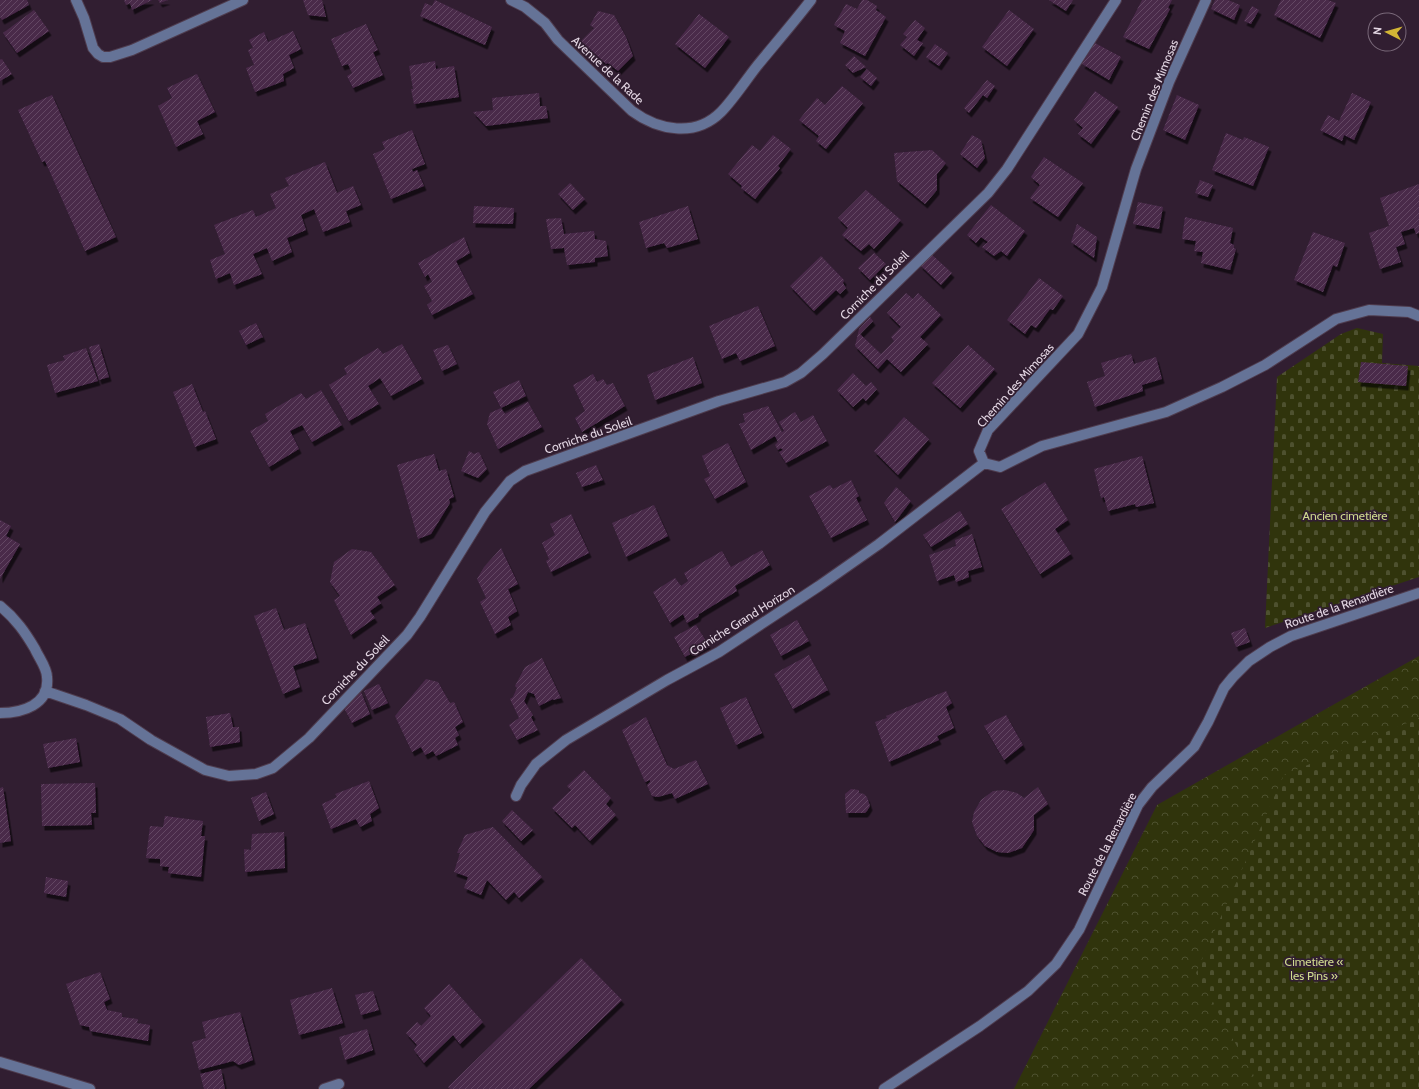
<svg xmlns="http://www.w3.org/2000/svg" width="1419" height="1089" font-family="Cabin,sans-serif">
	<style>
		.forest { fill: url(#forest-crowns) }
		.cemetery { fill: url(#cemetery-stones) }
		.building { fill: url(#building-hatch); filter: url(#shadow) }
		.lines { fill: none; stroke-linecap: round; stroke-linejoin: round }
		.minor-casing { stroke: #4e3c4e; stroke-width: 12 }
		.minor { stroke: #657397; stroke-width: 10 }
		.labels { text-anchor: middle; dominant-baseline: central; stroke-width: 3.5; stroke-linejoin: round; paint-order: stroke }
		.street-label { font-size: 12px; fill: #e4d7e4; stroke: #311e31 }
		.park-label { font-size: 12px; fill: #cfda8e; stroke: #311e31 }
	</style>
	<defs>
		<pattern id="forest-crowns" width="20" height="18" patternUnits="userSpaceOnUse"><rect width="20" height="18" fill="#30340c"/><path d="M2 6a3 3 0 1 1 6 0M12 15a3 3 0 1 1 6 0" fill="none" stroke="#4e512f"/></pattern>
		<pattern id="cemetery-stones" width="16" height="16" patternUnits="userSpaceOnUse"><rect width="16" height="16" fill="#30340c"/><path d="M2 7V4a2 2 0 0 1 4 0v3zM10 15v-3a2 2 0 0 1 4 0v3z" fill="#4e512f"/></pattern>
		<pattern id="building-hatch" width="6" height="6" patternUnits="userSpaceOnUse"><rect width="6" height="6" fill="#49294a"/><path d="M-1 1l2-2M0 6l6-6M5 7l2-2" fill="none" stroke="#634764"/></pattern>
		<filter id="shadow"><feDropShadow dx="2.5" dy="4.5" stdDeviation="0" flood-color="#0009"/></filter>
	</defs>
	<rect width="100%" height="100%" fill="#311e31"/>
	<path class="forest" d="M1419,656V1089H1014L1157,805Z"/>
	<path class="cemetery" d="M1357,328L1383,334L1382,363L1419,366V577L1265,628L1277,377L1341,334Z
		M1419,718V1089H1261L1196,973L1284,775Z"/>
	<path class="building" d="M0,0H27L29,5L2,20L0,17Z
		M124,0H152L132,10L130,3L126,5Z
		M158,0H168L160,3Z
		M303,0H322L326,17L308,15Z
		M435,0L492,27L485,45L420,16L425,3L432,6Z
		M862,0H867L877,6L876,10L886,17L865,56L840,43L845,31L834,25L846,4L857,9Z
		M1049,0H1073L1066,11Z
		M1142,0H1172L1168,8L1170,9L1149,49L1123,37Z
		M1215,0H1228L1240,5L1234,20L1211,9Z
		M1281,0H1328L1336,3L1320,38L1274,15Z
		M1252,6L1259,10L1251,24L1244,21Z
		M34,10L49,31L17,53L3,33Z
		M1009,10L1034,29L1007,66L982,47Z
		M598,11L614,15L626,37L633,56L618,71L608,63L606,64L581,41L594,28L590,25Z
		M699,14L729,37L705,68L675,44Z
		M915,20L925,28L917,40L923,43L914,56L900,45L907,37L903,34Z
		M366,24L378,50L373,52L383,75L353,88L347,76L352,73L348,64L342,66L331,39Z
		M293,31L301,49L289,55L294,68L283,74L284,81L255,92L246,68L254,65L248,50L253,48L249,40L264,32L268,42Z
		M1095,43L1121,57L1109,80L1082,64Z
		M935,44L948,53L939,66L926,57Z
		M854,56L866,67L853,73L845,65Z
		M2,59L12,74L0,81V60Z
		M435,61L436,69L454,66L459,97L414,104L411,89H413L409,66Z
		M867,69L877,78L871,86L860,77Z
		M197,74L215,112L197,121L203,134L176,147L158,106L172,98L167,88Z
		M987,80L995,86L987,98L983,95L969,113L964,108Z
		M842,86L863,103L826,149L816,141L819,136L799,120L817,98L825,105Z
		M1095,91L1118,107L1091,144L1078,134L1083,128L1074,120Z
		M539,93L540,106H546L548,118L486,126L473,112L493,110L492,98Z
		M1352,93L1371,102L1354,140L1344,135L1342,141L1320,130L1328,115L1339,121Z
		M52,95L116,237L85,251L45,161L42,162L18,110Z
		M1177,95L1199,105L1185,140L1163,130Z
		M412,130L425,164L412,169L413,172L417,170L424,186L391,199L373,154L385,149L382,142Z
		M1226,133L1243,140L1244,137L1269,147L1253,186L1212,170Z
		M773,135L791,149L778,166L780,168L755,199L741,188L742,186L728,174L752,145L760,151Z
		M972,135L981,140L985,158L977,168L960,154Z
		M932,150L946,163L937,174V190L925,204L897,181L894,153Z
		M1044,157L1083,183L1058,217L1030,198L1040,185L1031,177Z
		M325,162L337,193L353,186L361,205L346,211L350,222L323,232L314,209L301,215L306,230L287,238L292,252L272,261L267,248L253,254L262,274L234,285L230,273L216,279L210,260L225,254L214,225L253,210L256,217L276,208L270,194L289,186L285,178Z
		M1200,180L1213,185L1208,197L1195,193Z
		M570,183L585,199L573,210L558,194Z
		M1419,184V233L1416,234L1414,228L1401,232L1405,244L1396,247L1401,262L1380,269L1369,233L1389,226L1380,198Z
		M866,190L901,220L874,249L869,244L861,251L842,235L848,228L838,218Z
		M1138,202L1163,207L1159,229L1133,224Z
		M991,205L1025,231L1007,256L1001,251L994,256L982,247L988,242L981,237L976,243L967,235Z
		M474,206L514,208L513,224L473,223Z
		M688,206L698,239L667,248L664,243L646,248L639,222Z
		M1185,217L1233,228L1230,243L1234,245V248L1236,249L1230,270L1201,263L1203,252L1194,251L1196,241L1182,239Z
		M561,218L564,234L594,231L595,239L606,241L608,256L595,258V262L567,265L564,248L551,249L546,219Z
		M1077,224L1097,237L1094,258L1071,242Z
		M1313,232L1345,243L1337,267L1333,265L1323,292L1294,280Z
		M464,237L470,253L456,261L473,294L432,315L427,305L432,301L424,286L432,282L428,274L425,277L418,263Z
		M874,253L886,264L870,280L858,268Z
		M931,254L952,273L941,285L920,265Z
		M821,256L844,280L843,283L846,288L840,294L836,290L814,311L790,286Z
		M1039,278L1063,296L1053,310L1050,309L1036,328L1031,325L1025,334L1007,320Z
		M906,293L913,299L918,293L941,315L920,337L928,344L901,372L887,359L878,369L855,346L859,329L870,317L873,321L860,334L881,354L894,341L891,337L901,327L887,313Z
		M758,306L775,346L740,361L736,353L722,359L709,326Z
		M256,323L263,337L246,345L239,331Z
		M99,344L109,377L99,380L89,347Z
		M402,344L422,379L391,396L380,378L368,386L379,404L349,421L329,385L347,374L344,368L378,348L383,354Z
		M448,345L457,364L442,371L433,350Z
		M968,345L995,369L960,408L932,383Z
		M86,348L98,381L55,393L47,365L65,360L63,356Z
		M1131,354L1134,364L1156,357L1162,379L1142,385L1143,391L1095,407L1087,382L1105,376L1101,363Z
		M693,357L702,383L655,400L647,375Z
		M1361,362L1408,366L1406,386L1358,382Z
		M853,373L866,386L871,382L877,389L866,401L863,398L853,407L837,390Z
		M593,374L597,382L603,379L607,385L613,383L625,406L582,432L575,418L585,411L573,385Z
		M519,380L526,396L501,408L493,392Z
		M192,384L203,412L205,411L216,439L195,447L173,392Z
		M321,390L342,425L312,442L302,425L290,431L299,449L269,467L250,431L268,421L265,414L301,393L306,399Z
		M528,402L542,427L498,449L487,424L490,413L501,408L505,414Z
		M768,406L782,432L784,431L779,422L795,412L801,422L813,415L827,441L786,463L779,452L783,450L781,448L778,450L775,445L778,442L775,436L751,450L739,424L745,422L743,414Z
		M904,417L929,439L898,475L874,451Z
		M728,443L746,482L715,499L704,479L710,476L702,456Z
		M469,451L474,454L479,452L487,469L478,478L461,471Z
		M434,454L439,471L446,469L454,497L449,499L450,503L431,534L418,539L397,465Z
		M1142,456L1154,503L1136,507L1135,504L1108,511L1104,497L1101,498L1094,469Z
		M596,465L603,480L582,487L576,473Z
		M851,480L859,496L856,498L867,520L831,538L809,496L830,485L833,489Z
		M1045,482L1068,520L1055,529L1071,554L1040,574L1001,509Z
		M896,487L911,501L895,522L884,503Z
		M654,505L668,536L626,557L612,523Z
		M960,511L968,524L931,547L923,535Z
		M571,514L589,553L551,572L546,561L549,559L542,543L555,535L550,524Z
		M0,520L11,526L6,536L20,544L0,579Z
		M972,534L982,567L968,571L969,577L956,582L954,575L937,581L929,555L956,546L955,540Z
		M501,548L518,584L508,589L517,611L508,617L511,625L495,634L480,602L486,598L477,579L484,567Z
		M352,549L371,552L395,585L377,597L381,603L370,611L375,618L351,635L334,600L340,596L330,582L334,562Z
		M762,550L770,565L735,586L737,591L699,614L698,617L687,623L683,614L670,623L653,592L675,578L681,586L688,581L684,573L722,551L731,567Z
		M276,608L284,630L305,623L317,658L293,666L300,687L283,694L254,616Z
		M797,620L809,641L781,656L770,635Z
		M696,625L708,644L685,657L674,637Z
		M1245,628L1250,642L1236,647L1231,633Z
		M809,655L828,690L793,709L774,674Z
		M542,658L561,698L553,700V699L539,706L534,694L528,692L524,701L533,715L531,717L538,730L517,740L509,725L519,718L510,699L513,697L517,688L515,686L525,667Z
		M426,679L438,682L450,703L454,702L463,722L455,727L459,735L455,738L458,745L436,756L433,751L425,755L421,747L412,752L395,716Z
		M379,684L388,703L372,710L364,691Z
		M946,691L952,703L946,707L954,728L937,736L939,740L889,762L875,722L887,718L886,716Z
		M361,692L370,714L352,723L344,708Z
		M746,697L762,733L736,745L720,708Z
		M230,713L233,727H239L240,742L210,747L206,717Z
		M1006,715L1023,745L1004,760L984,726Z
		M646,717L667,765L674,769L696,760L708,784L675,799L672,793L658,797L652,796L647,785L650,782V780L645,782L622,730Z
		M76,738L80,762L48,768L43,744Z
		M584,770L611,798L606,804L616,815L590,841L575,825L572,828L552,808L571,790L567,786Z
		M369,781L379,808L370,814L372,821L360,827L356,819L331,829L322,804L337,797L335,794Z
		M95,783L96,813H91L92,825L42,826L41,784Z
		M3,787L11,841L0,843V788Z
		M1038,787L1048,804L1034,815V830L1022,848L1008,853L997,852L985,846L977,836L972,822L974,812L981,800L993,791L1005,790L1017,793L1024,798Z
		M851,789L859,790V793L864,794L867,797L870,806L867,811L865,813H846L845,794Z
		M266,792L274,814L259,821L251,798Z
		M512,810L533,830L521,841L502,821Z
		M165,816L203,821L201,836H205L201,877L168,873L169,867L160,866V859L146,858L150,826L163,827Z
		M493,827L542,877L519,898L514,892L506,900L487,880L481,895L464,888L468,877L454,872L460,853H457L465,835Z
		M284,832L285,868L245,872L244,849L251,850L252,834Z
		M46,877L68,881L66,897L44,893Z
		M581,958L622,1000L529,1089H450L448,1087Z
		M100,972L110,999L104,1002L107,1010L122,1013V1017L138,1019L137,1023L150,1025L148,1041L90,1031L89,1027L80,1025L66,984Z
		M449,984L483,1022L460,1044L453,1035L424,1063L414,1050L417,1045L406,1033L417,1022L421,1026L431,1016L424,1008Z
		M332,988L343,1023L299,1035L290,1000Z
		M373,991L379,1010L361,1015L355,995Z
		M240,1012L253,1060L239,1065L233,1061L199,1070L192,1042L206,1038L202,1022Z
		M367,1029L373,1050L345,1060L339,1037Z
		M221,1069L225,1089H204L200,1074Z"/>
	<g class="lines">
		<defs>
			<path id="minor" d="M76,0L84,18L93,48L98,54L103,57H110L132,50L243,0
				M511,0L525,7L545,23L558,40L632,111C658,130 695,138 721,112C733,100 746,80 757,66C775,44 794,22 811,0
				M1206,0L1169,82L1136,169L1102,287L1078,334L988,430L979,451L984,463L1000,467L1042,446L1166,412L1222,387L1265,365L1336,319L1369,310L1409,312L1419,316
				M0,606C16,619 25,632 35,649C39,658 47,668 47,677C50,705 22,713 0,713
				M45,691L86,705L120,719L151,740L205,770L229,776L256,774L273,768L309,738L407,635L420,617L485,512L510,481L525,471L719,401L785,382L801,373L823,354L988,193L1007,169L1116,0
				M516,796L521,785L536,764L566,740L667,680L719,652L819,586L879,544L984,463
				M0,1062L90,1089
				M324,1089L339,1084
				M884,1089L980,1026L1028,991L1056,964L1079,930L1138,805L1152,787L1194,747L1208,722L1224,688L1233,677L1249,661L1270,647L1291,636L1419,593"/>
		</defs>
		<use href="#minor" class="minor-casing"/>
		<use href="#minor" class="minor"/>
	</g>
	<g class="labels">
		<g class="street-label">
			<text transform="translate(608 70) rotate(43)">Avenue de la Rade</text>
			<text transform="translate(1154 90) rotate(-68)">Chemin des Mimosas</text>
			<text transform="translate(874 285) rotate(-45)">Corniche du Soleil</text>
			<text transform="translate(1015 385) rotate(-48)">Chemin des Mimosas</text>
			<text transform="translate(588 435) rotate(-19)">Corniche du Soleil</text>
			<text transform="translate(1339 606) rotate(-19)">Route de la Renardière</text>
			<text transform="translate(742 620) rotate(-32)">Corniche Grand Horizon</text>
			<text transform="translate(355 670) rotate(-46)">Corniche du Soleil</text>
			<text transform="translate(1107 844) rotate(-63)">Route de la Renardière</text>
		</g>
		<g class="park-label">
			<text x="1345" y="515">Ancien cimetière</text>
			<text x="1314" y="961">Cimetière «<tspan x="1314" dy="14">les Pins »</tspan></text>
		</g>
	</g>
	<g transform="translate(1387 32) rotate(276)"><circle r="19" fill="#311e31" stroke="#796879"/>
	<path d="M0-3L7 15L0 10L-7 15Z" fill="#d3b635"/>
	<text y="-6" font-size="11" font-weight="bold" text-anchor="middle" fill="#e4d7e4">N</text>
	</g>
</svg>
